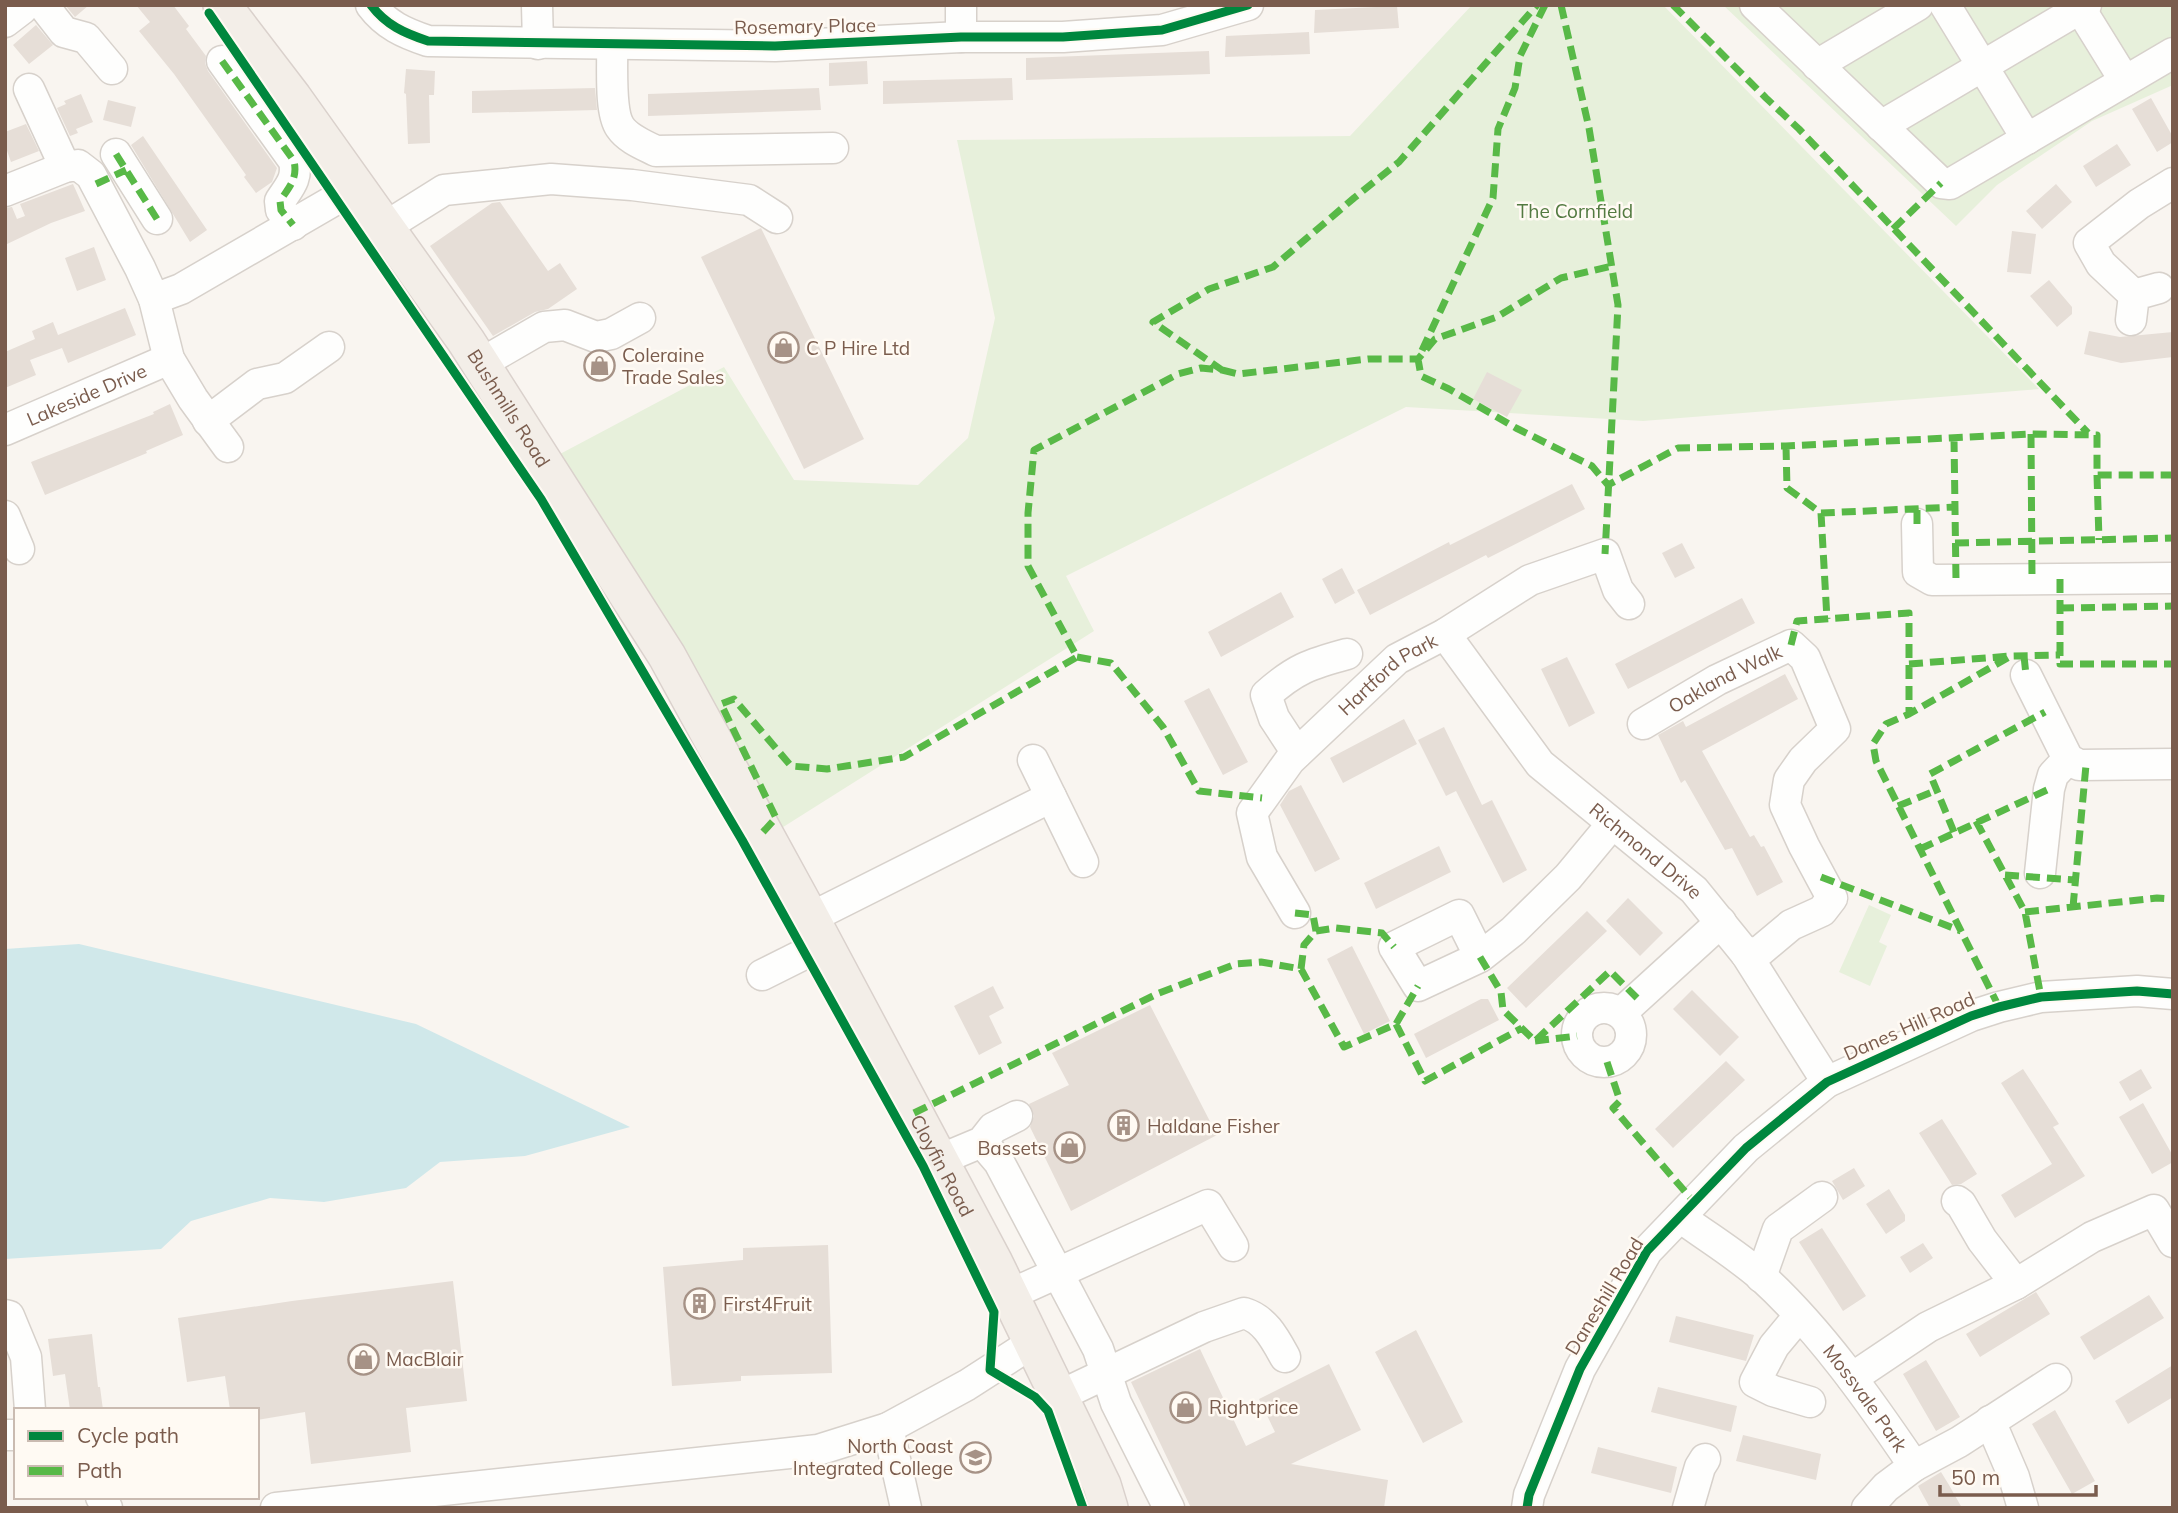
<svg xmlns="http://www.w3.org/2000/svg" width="2178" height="1513" font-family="Mulish,sans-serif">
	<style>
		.green { fill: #e7f0db }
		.water { fill: #d0e8ea }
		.building { fill: #e6ded7 }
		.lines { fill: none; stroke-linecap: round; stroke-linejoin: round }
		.minor-casing { stroke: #d7d1cb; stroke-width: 33 }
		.major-casing { stroke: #dad1cc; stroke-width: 40 }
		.minor { stroke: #fefefd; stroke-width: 30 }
		.major { stroke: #f3eee8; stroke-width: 37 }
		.quiet { stroke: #58b947; stroke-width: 7; stroke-dasharray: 14 7; stroke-linecap: butt }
		.cycleway-casing { stroke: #fffaf3; stroke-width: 13 }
		.cycleway { stroke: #00873e; stroke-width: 9 }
		.labels { text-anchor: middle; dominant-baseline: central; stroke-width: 5; stroke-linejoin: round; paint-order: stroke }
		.street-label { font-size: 19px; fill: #7a5c4d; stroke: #fffaf3 }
		.park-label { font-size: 19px; fill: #537a41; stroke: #fffaf3 }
		.poi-label { font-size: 19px; fill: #7a5c4d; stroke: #fffaf3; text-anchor: start }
	</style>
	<rect width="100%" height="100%" fill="#f9f5f0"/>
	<path class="green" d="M1472,5H1663L2039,389L1643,421L1406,407L1066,576L1094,631L780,829L560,454L724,367L794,480L918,485L968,438L995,318L957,140L1350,136Z
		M1723,5H2173V85L2092,121L1997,185L1956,226Z
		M1869,905L1891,915L1879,942L1887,946L1870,986L1839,972Z"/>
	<path class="water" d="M79,944L416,1024L630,1127L525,1156L440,1162L406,1188L324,1202L270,1198L191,1221L161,1249L5,1259V949Z"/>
	<path class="building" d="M65,5H89L75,17Z
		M136,5H173L189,26L186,29L206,56L205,63L208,71L277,168L272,182L256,193L244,177L246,175L174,74L139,31L150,22Z
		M1397,6L1399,28L1314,33L1315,10Z
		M36,25L53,45L29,64L13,45Z
		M1309,32L1310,54L1225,57L1226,36Z
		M1209,51L1210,74L1026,80V58Z
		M867,61L868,84L829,86V63Z
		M406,69L435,71L434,95H429L430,143L408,144L406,94L404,93Z
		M1012,78L1013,100L883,104V81Z
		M595,88L597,110L472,113V91Z
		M819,88L821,110L648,116V94Z
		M81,94L93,122L76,129L78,133L70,136L57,108L66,104L64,101Z
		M2151,98L2173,137V142L2157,152L2132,109Z
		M108,100L136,107L131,127L103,120Z
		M26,124L39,151L11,162L5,145V132Z
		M143,136L207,230L190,242L131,145Z
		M2117,144L2131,165L2096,187L2083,166Z
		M73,184L85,211L51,223L5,245V208L12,207L17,219L25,216L20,204Z
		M2056,184L2072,202L2042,229L2026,211Z
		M500,202L548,271L560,263L577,289L548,309L535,312L493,336L430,246L492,203Z
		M761,228L864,439L804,469L701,257Z
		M2012,231L2036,234L2031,274L2007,272Z
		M94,247L106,280L77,291L65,258Z
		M2049,280L2072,307V314L2057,327L2030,296Z
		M125,308L136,335L68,363L62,348L30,360L36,375L5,388V352L35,339L32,331L53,322L58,335Z
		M2089,331L2120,337L2173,332V357L2121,363L2084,354Z
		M1487,372L1522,390L1507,417L1473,399Z
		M170,404L183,435L146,451L147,453L45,495L31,462L154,414L153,412Z
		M1572,484L1585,509L1488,558L1486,555L1370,615L1357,590L1449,542L1450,545Z
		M1682,543L1695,568L1675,578L1662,553Z
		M1342,568L1355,593L1335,604L1322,579Z
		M1281,592L1294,617L1221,657L1208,632Z
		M1742,598L1755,623L1628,689L1615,664Z
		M1567,657L1595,713L1569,727L1541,669Z
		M1785,674L1798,699L1702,751L1750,837L1754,835L1761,847L1764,846L1783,882L1757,896L1732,848L1725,850L1685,780L1681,783L1658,735L1683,721L1686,727Z
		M1209,688L1248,762L1223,775L1184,701Z
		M1404,719L1417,744L1343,783L1330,758Z
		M1444,727L1482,805L1492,800L1527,870L1503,883L1456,791L1446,796L1418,740Z
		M1301,785L1340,859L1315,872L1280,805L1289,791Z
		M1439,846L1451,872L1376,909L1364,883Z
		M1628,898L1663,933L1640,956L1606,921Z
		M1587,911L1607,931L1526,1008L1507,988Z
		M1352,946L1390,1021L1364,1034L1327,959Z
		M993,986L1004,1008L989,1016L1002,1043L979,1055L954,1006Z
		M1692,990L1739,1037L1720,1056L1673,1009Z
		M1481,999H1488L1499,1020L1426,1058L1414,1034Z
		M1150,1005L1217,1135L1071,1211L1030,1127L1034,1116L1029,1104L1069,1085L1052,1053Z
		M1726,1061L1745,1080L1673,1148L1655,1129Z
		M2023,1069L2059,1124L2053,1127L2085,1176L2015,1218L2001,1195L2052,1164L2001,1083Z
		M2141,1069L2152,1088L2130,1101L2119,1082Z
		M2143,1103L2173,1156V1162L2152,1174L2119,1117Z
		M1942,1119L1977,1174L1961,1184L1952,1185L1919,1133Z
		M1854,1168L1865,1186L1843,1200L1832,1181Z
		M1889,1189L1905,1215V1221L1886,1234L1866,1204Z
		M1822,1228L1866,1296L1843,1311L1799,1242Z
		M1923,1243L1933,1258L1910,1273L1900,1257Z
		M828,1245L832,1373L741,1376V1381L672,1386L663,1267L743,1260V1248Z
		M453,1281L467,1401L406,1408L411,1452L311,1464L305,1412L257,1420V1410H230L225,1376L187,1382L178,1318L292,1301Z
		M2036,1292L2050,1314L1980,1357L1966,1334Z
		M2149,1295L2164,1318L2094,1360L2080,1337Z
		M1676,1316L1754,1335L1746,1361L1669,1342Z
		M1416,1330L1463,1422L1423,1443L1375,1352Z
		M92,1334L98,1387H100L103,1410H70L65,1374L53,1376L48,1339Z
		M1200,1349L1246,1446L1275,1432L1259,1399L1329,1364L1361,1430L1291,1464L1388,1480L1384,1508H1191L1131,1382Z
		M1926,1360L1960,1417L1936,1431L1903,1374Z
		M2173,1365V1397L2128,1424L2115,1401Z
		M1658,1387L1737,1406L1731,1432L1651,1412Z
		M2055,1410L2095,1481L2072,1494L2032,1424Z
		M1743,1435L1821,1454L1816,1480L1736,1461Z
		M1598,1447L1677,1467L1671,1493L1591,1473Z
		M1941,1472L1949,1485L1962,1508H1930L1918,1486Z"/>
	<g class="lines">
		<defs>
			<g id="minor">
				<path d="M43,5L64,32L86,38L112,69"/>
				<path d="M371,5C386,25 404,33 428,41L775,46L961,37H1063L1162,30L1248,5"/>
				<path d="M537,5L538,44"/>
				<path d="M961,5V37"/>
				<path d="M1755,5L1941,183L1950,184L2173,53"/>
				<path d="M1945,5L2027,139"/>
				<path d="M2078,5L2125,81"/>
				<path d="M5,22L22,9L19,5"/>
				<path d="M612,44C613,64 609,111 620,127C628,139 644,145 656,151L833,148"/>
				<path d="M222,61L294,161C298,179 289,187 280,201L281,210L293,225"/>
				<path d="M1817,65L1918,5"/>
				<path d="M29,89L65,167"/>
				<path d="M1881,126L2086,5"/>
				<path d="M116,154L157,219"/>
				<path d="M5,191L65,167L78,165L91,175L140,268L154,299L169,359L193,399L228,447"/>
				<path d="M385,227L444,190L551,179L632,185L749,200L777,218"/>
				<path d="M2134,295L2101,264L2089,243L2139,204L2173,183"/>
				<path d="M154,299L181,289L357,187"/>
				<path d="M2131,320L2134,295L2159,288"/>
				<path d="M480,364L544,327L565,325L596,337L611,334L640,318"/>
				<path d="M208,421L257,384L285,378L329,347"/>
				<path id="s1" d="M5,430L169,359"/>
				<path d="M5,516L19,549"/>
				<path d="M1917,524L1918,572L1932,580L2173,578"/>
				<path id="s2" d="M1445,634L1540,764L1694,890L1746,954L1827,1082"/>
				<path d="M2026,675L2068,759L2079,765L2173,764"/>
				<path id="s3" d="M1643,724L1717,680L1791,645L1805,658L1835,729L1803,760L1789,780L1785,805L1804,846L1832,898L1822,911L1791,925L1760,951L1746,954"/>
				<path d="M1297,753L1274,718L1266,695C1295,669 1310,664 1347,654"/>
				<path d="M1033,760L1083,862"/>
				<path d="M2040,873L2049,789L2053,775L2068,759"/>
				<path id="s4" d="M1295,913L1262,857L1252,813L1290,760L1397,659L1445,634L1530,580L1605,554L1618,590L1629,604"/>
				<path d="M810,918L1051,797"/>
				<path d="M1480,957L1459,915L1394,947L1418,986L1480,957L1513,931L1568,877L1612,824"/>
				<path d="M762,975L824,944"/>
				<circle cx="1604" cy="1035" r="27"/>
				<path d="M1621,1013L1721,922"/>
				<path d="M982,1142L999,1162L1098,1349L1116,1403L1169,1508"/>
				<path d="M939,1160L982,1142L993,1128L1017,1116"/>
				<path d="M1957,1201L1961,1204L1982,1240L2016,1284"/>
				<path id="s5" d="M1680,1217C1707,1237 1737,1255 1762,1277C1820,1330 1870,1401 1914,1466L1886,1487L1867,1508"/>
				<path d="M1761,1277L1778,1229L1822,1197"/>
				<path d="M1009,1295L1208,1205L1233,1246"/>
				<path d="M5,1315L9,1316L26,1357L30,1410"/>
				<path d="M1799,1316L1774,1346L1755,1382L1773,1391L1810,1402"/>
				<path d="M1852,1378L1928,1327L2016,1284L2092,1237L2154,1210L2173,1242"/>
				<path d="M1059,1396L1204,1327L1244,1313C1265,1319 1275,1339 1285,1357"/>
				<path d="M1990,1421L2014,1477L2023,1508"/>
				<path d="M888,1428L906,1508"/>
				<path d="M5,1435H16"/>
				<path d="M1914,1466L1959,1442L2056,1379"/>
				<path d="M101,1497L107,1508"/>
				<path d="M276,1508L818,1450L888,1428L967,1385L1032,1343"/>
				<path d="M1527,1508L1529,1495L1580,1369L1647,1251L1746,1148L1827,1082L1971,1016L1999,1007L2041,997L2137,991L2173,994"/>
				<path d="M1688,1508L1700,1467L1705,1459"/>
			</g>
			<g id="major">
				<path id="s6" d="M222,5L293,98L466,341L667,656L807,912L994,1263L1102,1485L1109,1508"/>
			</g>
		</defs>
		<use href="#minor" class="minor-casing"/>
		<use href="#major" class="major-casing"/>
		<use href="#minor" class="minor"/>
		<use href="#major" class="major"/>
		<path class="quiet" d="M1545,5L1520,56L1515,88L1498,129L1493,198L1418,359L1421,376L1449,389L1516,428L1592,466L1608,485L1678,448L1786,446L2031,434L2097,435V475H2173
			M1561,5L1589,128L1618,305L1605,554
			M1673,5L1766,98L1799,129L2088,433
			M222,61L294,161C298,179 289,187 280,201L281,210L293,225
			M116,154L157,219
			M96,184L126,170
			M1893,229L1941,183
			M1222,370L1238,374L1368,359H1418L1435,339L1497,317L1561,278L1612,266
			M2031,434L2032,579
			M1954,438L1956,580
			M1786,446L1787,488L1821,513L1955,507
			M2097,475L2099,540
			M1821,513L1827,619
			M1917,524V509
			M1955,543L2173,538
			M2060,579V664H2173
			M2060,608L2173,606
			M1791,645L1797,621L1909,613V714
			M2024,656L2026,675
			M1077,657L1111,663L1163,727L1199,791L1262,798
			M1909,664L2011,656L2060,655
			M1898,806L1937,790
			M1976,821L2025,912L2041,997
			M763,832L776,818L721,704L734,699L791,766L827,769L904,757L1077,657L1028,566V513L1034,450L1178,374L1201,368L1222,370L1153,322L1209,289L1273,267L1354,198L1399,162L1537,5
			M1954,832L1930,774L2045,712
			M1920,849L2049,789
			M2005,875L2076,880
			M1821,877L1961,931
			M2073,907L2086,765
			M2025,912L2157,898L2173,899
			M1295,913L1313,915L1316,931
			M1480,957L1501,992L1503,1010L1535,1041L1610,971L1637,998
			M1301,969L1304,945L1316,931L1336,928L1382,933L1394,947
			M1999,1007L1876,761L1873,744L1886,724L1909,714L2011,656
			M1396,1024L1425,1081L1522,1028
			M1535,1041L1577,1036
			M1607,1062L1620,1101L1613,1108L1694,1202
			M914,1113L1159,993L1236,964L1261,962L1301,969L1344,1047L1396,1024L1418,986"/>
		<defs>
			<path id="cycleway" d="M371,5C386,25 404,33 428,41L775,46L961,37H1063L1162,30L1248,5
				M209,13L541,499L742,840L923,1166L994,1312L990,1370L1035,1397L1048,1411L1083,1508
				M1527,1508L1529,1495L1580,1369L1647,1251L1746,1148L1827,1082L1971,1016L1999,1007L2041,997L2137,991L2173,994"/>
		</defs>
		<use href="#cycleway" class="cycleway-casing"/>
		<use href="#cycleway" class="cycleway"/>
	</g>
	<defs>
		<symbol id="shop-ring" viewBox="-11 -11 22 22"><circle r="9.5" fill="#fffaf3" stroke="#a69286" stroke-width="1.5"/><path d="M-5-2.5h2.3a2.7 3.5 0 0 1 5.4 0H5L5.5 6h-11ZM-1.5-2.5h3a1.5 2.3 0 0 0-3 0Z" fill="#a69286"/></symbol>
		<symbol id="building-ring" viewBox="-11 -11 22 22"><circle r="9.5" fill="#fffaf3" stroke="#a69286" stroke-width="1.5"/><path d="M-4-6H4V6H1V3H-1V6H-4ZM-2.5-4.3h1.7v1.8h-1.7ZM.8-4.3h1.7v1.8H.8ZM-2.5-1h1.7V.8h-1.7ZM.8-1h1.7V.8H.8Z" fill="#a69286"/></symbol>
		<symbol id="school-ring" viewBox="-11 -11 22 22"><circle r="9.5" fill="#fffaf3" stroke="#a69286" stroke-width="1.5"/><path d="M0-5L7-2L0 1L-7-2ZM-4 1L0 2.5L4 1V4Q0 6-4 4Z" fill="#a69286"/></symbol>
	</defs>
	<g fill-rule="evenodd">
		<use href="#shop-ring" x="766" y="330" width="35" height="35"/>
		<use href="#shop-ring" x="582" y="348" width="35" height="35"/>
		<use href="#building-ring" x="1106" y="1108" width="35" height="35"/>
		<use href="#shop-ring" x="1052" y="1130" width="35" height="35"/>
		<use href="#building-ring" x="682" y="1286" width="35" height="35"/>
		<use href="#shop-ring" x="346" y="1342" width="35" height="35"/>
		<use href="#shop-ring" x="1168" y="1390" width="35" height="35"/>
		<use href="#school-ring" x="958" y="1440" width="35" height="35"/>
	</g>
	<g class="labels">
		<g class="street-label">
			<text transform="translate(805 26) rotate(-1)">Rosemary Place</text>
			<text stroke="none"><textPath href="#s1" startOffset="89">Lakeside Drive</textPath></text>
			<text stroke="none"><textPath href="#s6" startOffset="495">Bushmills Road</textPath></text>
			<text stroke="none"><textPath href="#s4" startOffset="306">Hartford Park</textPath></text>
			<text stroke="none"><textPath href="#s3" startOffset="94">Oakland Walk</textPath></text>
			<text stroke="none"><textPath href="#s2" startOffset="298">Richmond Drive</textPath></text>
			<text transform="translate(1909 1026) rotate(-24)">Danes Hill Road</text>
			<text stroke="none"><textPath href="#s6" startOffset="1368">Cloyfin Road</textPath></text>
			<text transform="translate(1604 1296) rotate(-59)">Daneshill Road</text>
			<text stroke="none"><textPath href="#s5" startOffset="261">Mossvale Park</textPath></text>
		</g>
		<g class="park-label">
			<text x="1575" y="211">The Cornfield</text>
		</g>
		<g class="poi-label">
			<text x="806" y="348">C P Hire Ltd</text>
			<text x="622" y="355">Coleraine<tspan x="622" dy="22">Trade Sales</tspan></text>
			<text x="1147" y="1126">Haldane Fisher</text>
			<text x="1047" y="1148" text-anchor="end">Bassets</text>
			<text x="723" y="1304">First4Fruit</text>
			<text x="386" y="1359">MacBlair</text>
			<text x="1209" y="1407">Rightprice</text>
			<text x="953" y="1446" text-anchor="end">North Coast<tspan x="953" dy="22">Integrated College</tspan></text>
		</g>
	</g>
	<rect width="2178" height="1513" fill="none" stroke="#7a5c4d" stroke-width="14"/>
	<rect x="14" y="1408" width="245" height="91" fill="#fffaf3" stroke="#cabbb1" stroke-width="2"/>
	<rect x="28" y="1431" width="35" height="10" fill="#00873e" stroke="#cabbb1" stroke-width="2"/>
	<text x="77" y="1443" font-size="21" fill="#7a5c4d">Cycle path</text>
	<rect x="28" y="1466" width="35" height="10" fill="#58b947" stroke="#cabbb1" stroke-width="2"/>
	<text x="77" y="1478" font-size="21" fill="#7a5c4d">Path</text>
	<path d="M1940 1485v10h156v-10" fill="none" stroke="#7a5c4d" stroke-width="3.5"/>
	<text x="1951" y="1485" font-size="21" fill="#7a5c4d" stroke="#fffaf3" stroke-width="5" paint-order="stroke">50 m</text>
</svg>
